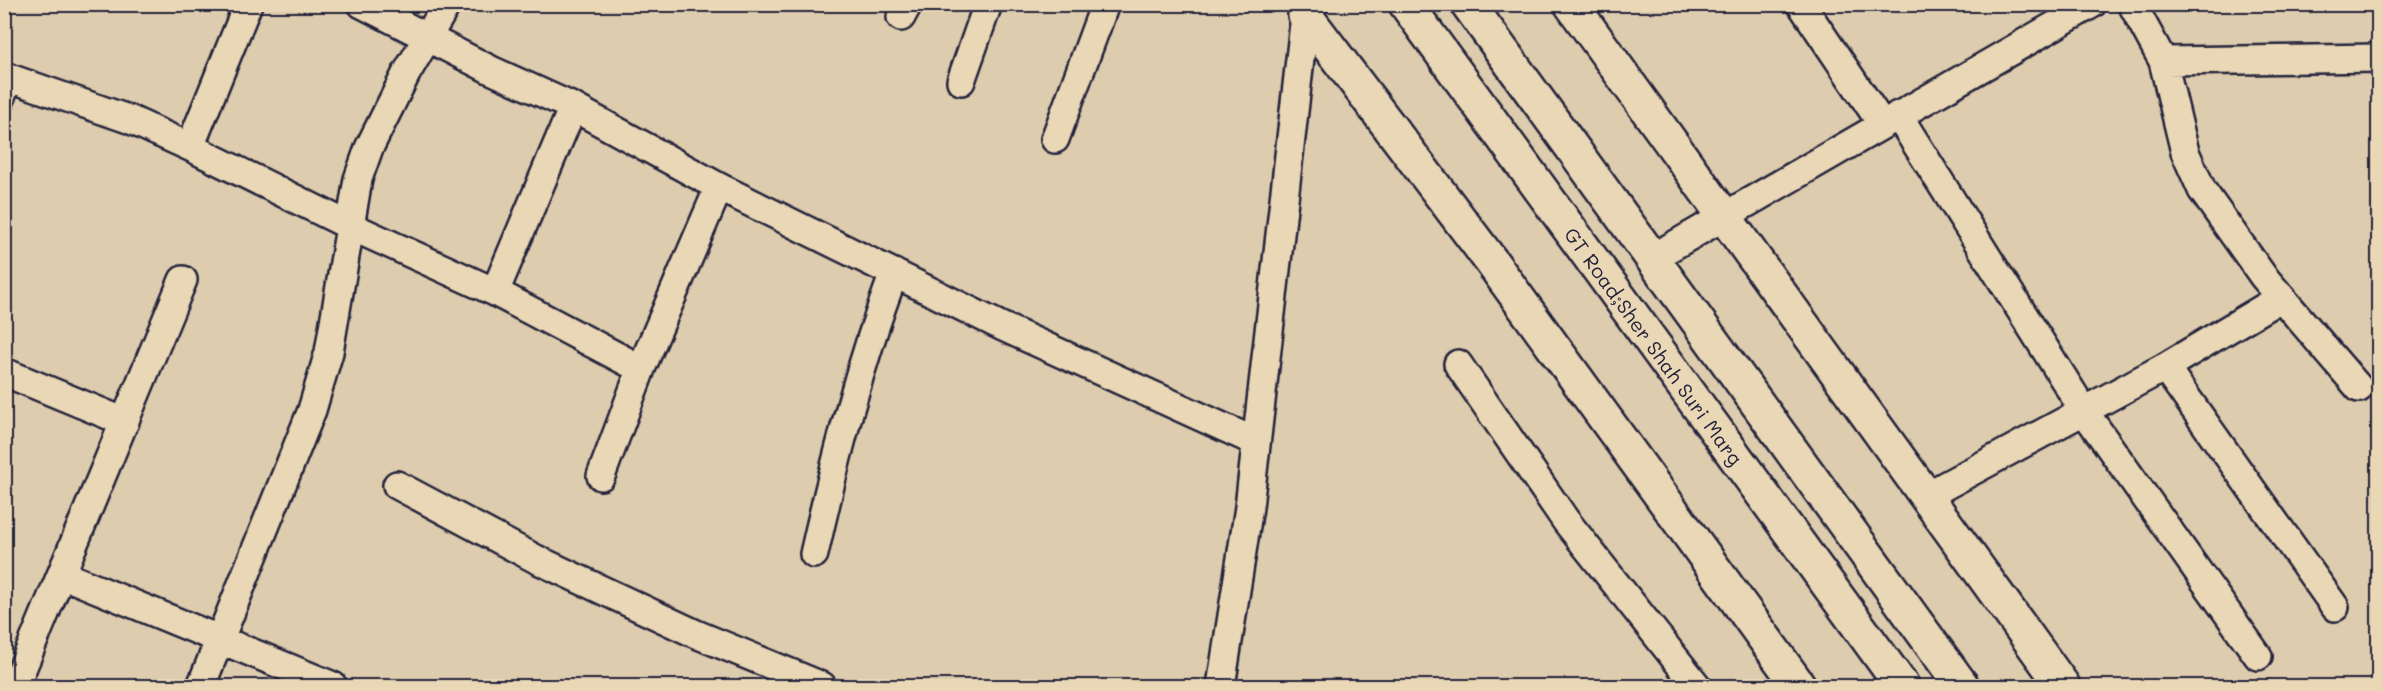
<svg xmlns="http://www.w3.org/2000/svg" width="2383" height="691" font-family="Mali,sans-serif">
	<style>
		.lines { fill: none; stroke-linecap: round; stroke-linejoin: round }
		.lane-casing { stroke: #22223b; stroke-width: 18 }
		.street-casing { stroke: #22223b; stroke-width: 32 }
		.secondary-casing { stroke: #22223b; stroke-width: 38 }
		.primary-casing { stroke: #22223b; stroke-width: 38 }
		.lane { stroke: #ead7b5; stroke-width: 14 }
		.street { stroke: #ead7b5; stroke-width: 27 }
		.secondary { stroke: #ead7b5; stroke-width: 33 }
		.primary { stroke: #ead7b5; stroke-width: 33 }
		.labels { text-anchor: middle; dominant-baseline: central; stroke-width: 4.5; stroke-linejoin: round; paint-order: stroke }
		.street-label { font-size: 20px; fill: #22223b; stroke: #ead7b5 }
	</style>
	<rect width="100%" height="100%" fill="#deccae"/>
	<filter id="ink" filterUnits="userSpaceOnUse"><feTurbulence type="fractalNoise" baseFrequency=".0167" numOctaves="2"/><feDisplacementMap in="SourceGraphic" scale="12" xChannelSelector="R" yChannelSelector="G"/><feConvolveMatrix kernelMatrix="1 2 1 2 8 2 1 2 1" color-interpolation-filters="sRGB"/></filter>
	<g filter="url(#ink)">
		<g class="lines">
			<defs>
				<path id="lane" d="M4,109L15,78"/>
				<path id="street" d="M362,4L491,70L573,107L719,187L1003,327L1256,442
					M1801,4L1882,124
					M2132,4L2163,61L2185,152L2202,190L2263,276L2359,388
					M901,17L908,4
					M2163,61L2378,58
					M4,76L131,120L190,147L348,225L495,292L641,369
					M961,81L988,4
					M1898,115L2084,411L2258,656
					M1055,139L1105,4
					M190,147L248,4
					M1652,258L2092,4
					M495,292L573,107
					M2282,297L2165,367L2335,607
					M1458,364L1566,521L1697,686
					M4,372L125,422
					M601,476L641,369L719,187
					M397,485L536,559L696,634L822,686
					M1926,496L2165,367
					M814,554C836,457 859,366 894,273
					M63,575L333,686
					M15,686L183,280
					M201,686L312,410L329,352L358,179L369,148L406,74L447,4
					M1221,686L1249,507L1305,15L1313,6"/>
				<path id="secondary" d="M1571,4L2063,686
					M1305,15L1491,261L1799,686"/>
				<path id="primary" d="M1406,4L1902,686
					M1468,4L1962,686"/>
			</defs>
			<use href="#lane" class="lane-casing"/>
			<use href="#street" class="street-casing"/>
			<use href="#secondary" class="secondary-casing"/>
			<use href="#primary" class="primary-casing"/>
			<use href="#lane" class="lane"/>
			<use href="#street" class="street"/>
			<use href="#secondary" class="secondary"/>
			<use href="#primary" class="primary"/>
		</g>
	</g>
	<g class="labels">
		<g class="street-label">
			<text transform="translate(1654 346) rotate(54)">GT Road;Sher Shah Suri Marg</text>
		</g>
	</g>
	<rect width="2383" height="691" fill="none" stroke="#ead7b5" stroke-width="24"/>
	<rect x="12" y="12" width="2359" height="667" fill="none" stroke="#22223b" stroke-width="2" filter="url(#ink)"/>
</svg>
